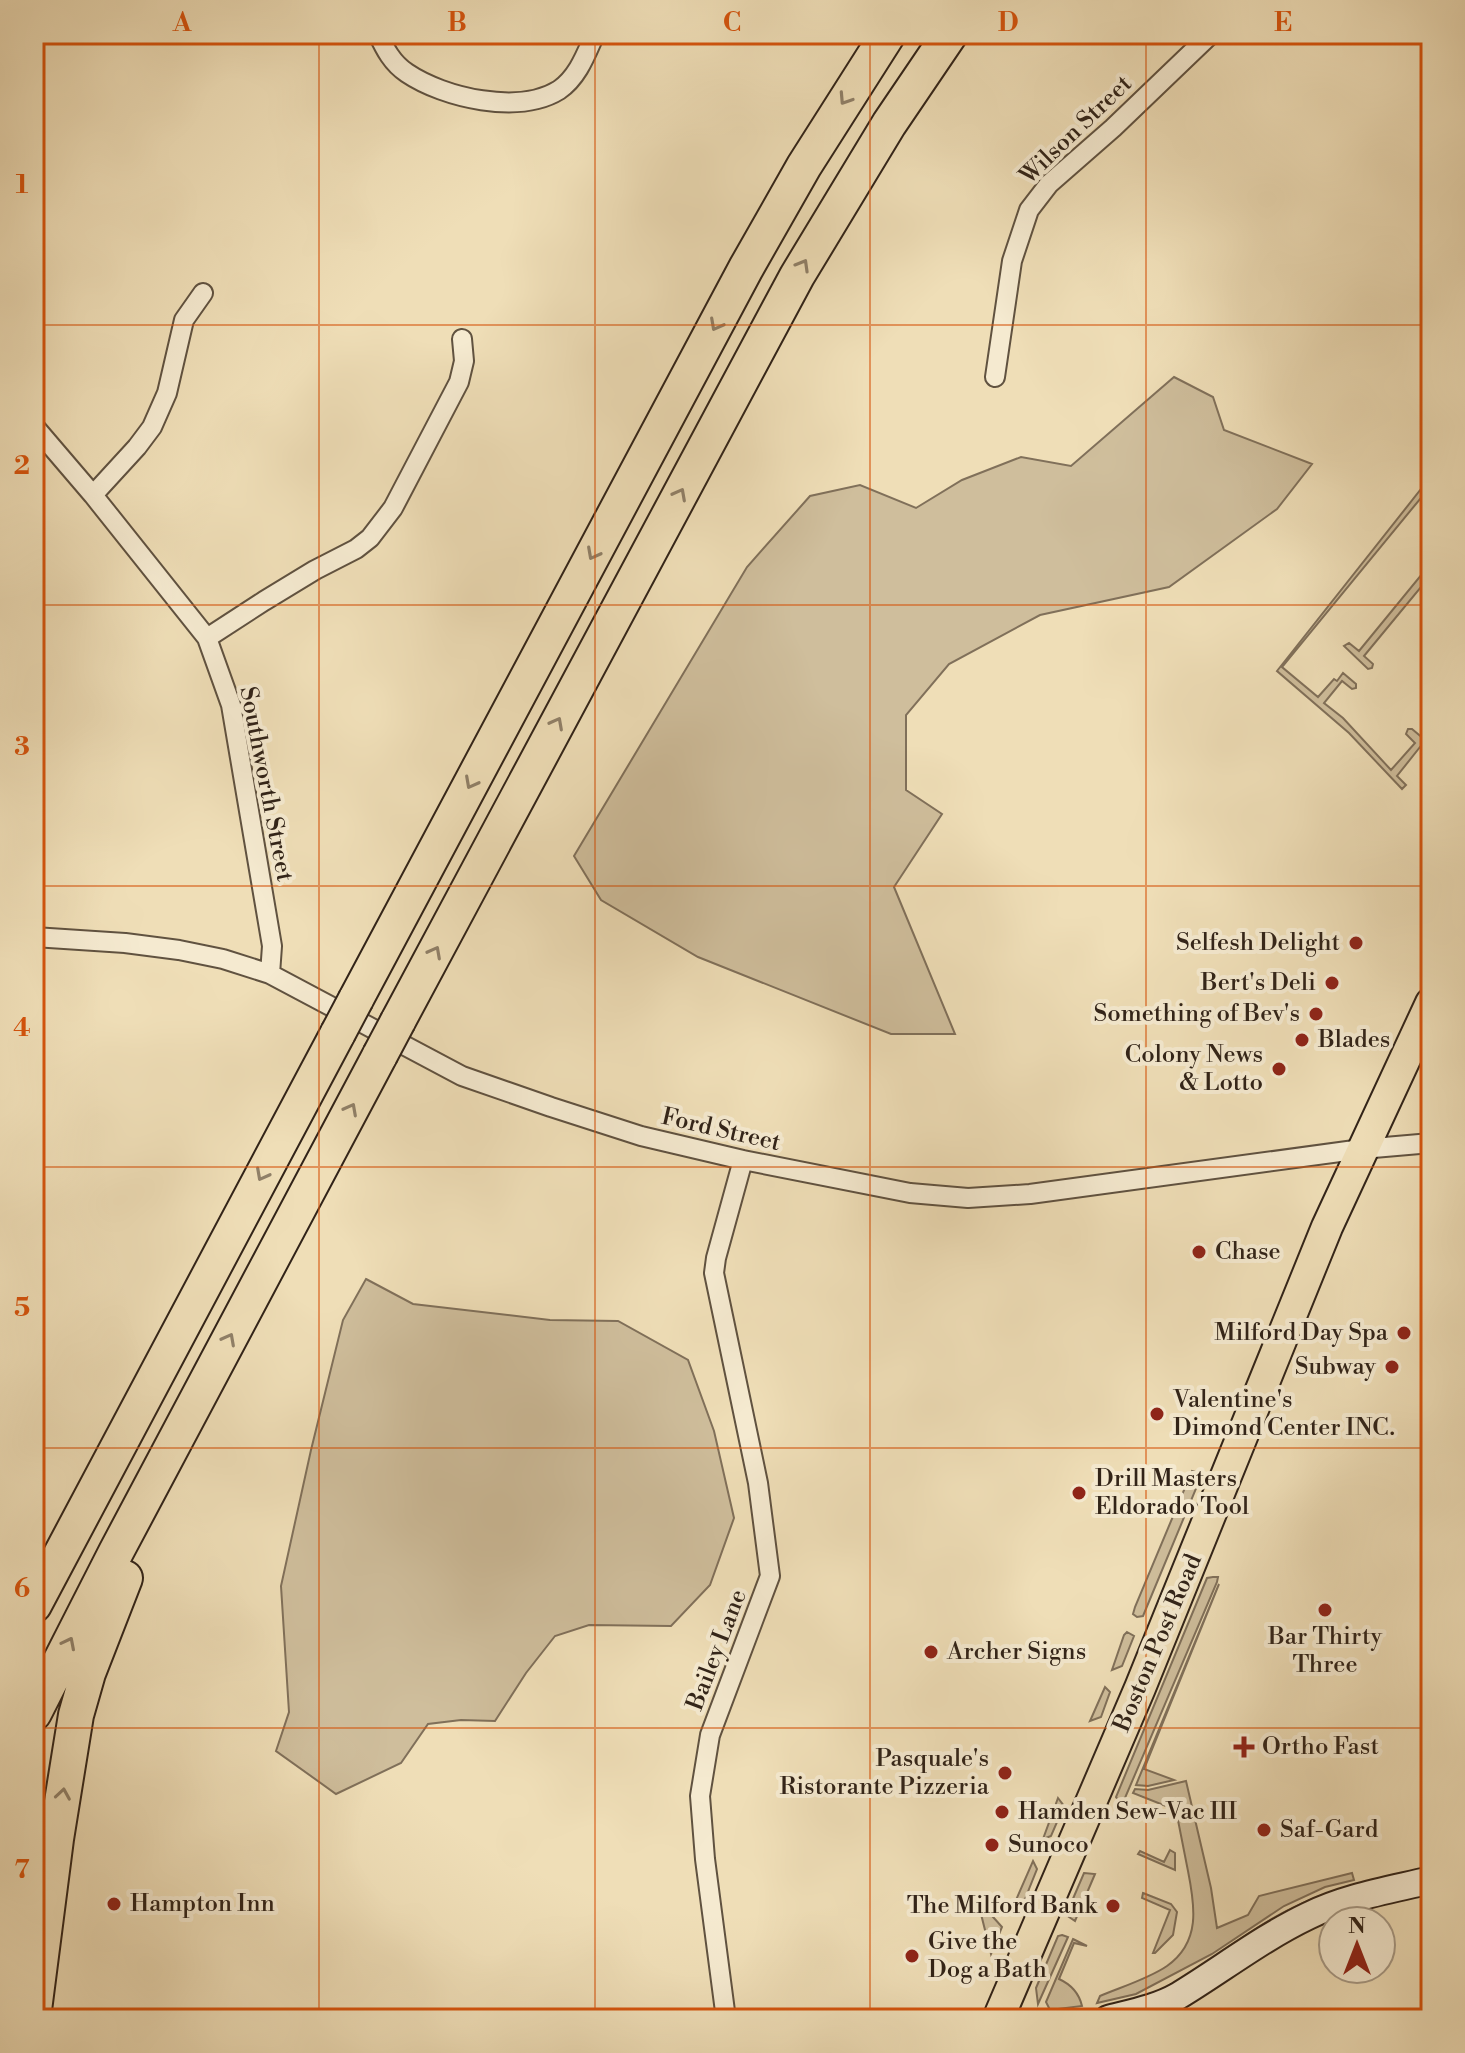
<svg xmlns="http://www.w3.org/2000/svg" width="1465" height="2053" font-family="'Libre Bodoni',serif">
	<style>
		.green { fill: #cfbe9c; stroke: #80705a; stroke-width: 2 }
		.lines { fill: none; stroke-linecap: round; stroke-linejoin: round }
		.street-casing { stroke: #605240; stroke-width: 22 }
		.secondary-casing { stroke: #312318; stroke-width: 30 }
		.primary-casing { stroke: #312318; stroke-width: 34 }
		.highway-casing { stroke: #312318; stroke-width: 38 }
		.street { stroke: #f5ead0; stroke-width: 18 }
		.secondary { stroke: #f5ead0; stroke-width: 26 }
		.primary { stroke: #efdeb7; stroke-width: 30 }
		.highway { stroke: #efdeb7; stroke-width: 34 }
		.highway-bridge-casing { stroke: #312318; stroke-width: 38; stroke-linecap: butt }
		.highway-bridge { stroke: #efdeb7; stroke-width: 34 }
		.oneway { stroke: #908068 }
		.grid { fill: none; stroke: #d6540d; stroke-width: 2; stroke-opacity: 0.55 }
		.poi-dot { fill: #8f2418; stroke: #f5ead0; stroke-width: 3 }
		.labels { text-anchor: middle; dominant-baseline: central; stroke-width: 8; stroke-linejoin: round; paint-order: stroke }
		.street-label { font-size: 24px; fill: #312318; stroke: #f5ead0 }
		.poi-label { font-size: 24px; fill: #312318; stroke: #f5ead0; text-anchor: start }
		.neatline { fill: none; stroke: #d6540d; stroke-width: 3 }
		.grid-label { font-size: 26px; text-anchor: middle; font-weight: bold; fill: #d6540d }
	</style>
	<rect width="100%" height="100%" fill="#efdeb7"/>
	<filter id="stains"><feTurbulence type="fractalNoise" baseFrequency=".0025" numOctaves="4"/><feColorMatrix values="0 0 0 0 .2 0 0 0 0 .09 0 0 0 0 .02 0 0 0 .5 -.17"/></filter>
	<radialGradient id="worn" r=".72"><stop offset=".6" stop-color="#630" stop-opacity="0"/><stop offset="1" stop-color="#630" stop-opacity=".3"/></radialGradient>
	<path class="green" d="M1174,377L1213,397L1224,430L1312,464L1277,509L1169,587L1040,615L949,664L906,715V790L942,814L894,887L955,1034H891L698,957L601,900L574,856L747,567L810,496L860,485L916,508L962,480L1021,457L1071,466Z
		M1421,489L1431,498V506L1420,499L1282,667L1318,697L1334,679L1337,681L1343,673L1356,684V688L1352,689L1342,681L1324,703L1343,718L1391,770L1415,743L1406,734L1408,729H1412L1431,745V754L1420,747L1397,776L1406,785L1402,789L1349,733L1277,671Z
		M1431,563V575L1364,656L1373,664L1372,668L1368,669L1344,646L1349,643L1359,651Z
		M366,1279L413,1304L550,1320L618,1321L688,1360L714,1431L734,1518L710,1585L671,1626L589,1625L555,1636L526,1673L495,1721L461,1720L428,1724L401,1763L336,1794L276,1751L289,1712L281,1586L311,1450L343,1320Z
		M1192,1471L1199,1473L1200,1479L1143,1616L1137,1617L1133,1614L1135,1607Z
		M1213,1577H1218L1217,1582L1122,1805L1116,1797L1207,1578Z
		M1219,1584L1144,1769L1174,1780L1148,1786L1136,1785Z
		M1127,1632L1134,1636L1122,1666L1112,1670L1124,1635Z
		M1105,1687L1110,1692L1101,1717L1090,1721Z
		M1186,1781L1211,1888L1217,1928L1248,1915L1259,1896L1352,1873L1354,1880L1325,1887L1284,1906L1212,1954L1136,1994L1097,2003L1100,1996C1121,1987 1148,1979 1167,1966C1201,1942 1195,1906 1188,1871C1184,1851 1180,1831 1176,1810L1133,1793L1135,1789L1148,1790Z
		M1058,1798L1064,1806L1051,1836L1043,1839Z
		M1170,1850L1175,1853V1870L1138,1854L1140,1851L1164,1862Z
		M1033,1861L1037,1869L1023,1904L1013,1907Z
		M1084,1873L1095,1874L1075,1921L1066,1915Z
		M1373,1880L1222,1953V1952C1274,1914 1310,1895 1373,1880Z
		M1143,1893L1171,1904L1177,1912L1173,1935L1155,1953H1153L1170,1910L1142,1898Z
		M985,1908L1002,1927L991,1954L980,1910Z
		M1062,1935L1068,1937L1038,2004L1036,1988L1058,1936Z
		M1073,1939L1087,1946L1074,1943L1059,1979C1070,1984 1079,1993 1082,2006L1050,2010L1046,2002Z"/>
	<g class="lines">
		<defs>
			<path id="street" d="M378,34C385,49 392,63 407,73C444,98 519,115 559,90C578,77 586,54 595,34
				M995,377L1012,261L1029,210L1049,184L1113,128L1211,34
				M34,426L93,495L207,638L231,705L272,946L270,974
				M93,495L137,447L152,427L167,393L184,320L203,293
				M207,638L264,601L315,570L356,549L370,538L393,508L459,382L464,361L462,339
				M34,937L125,943L179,950L223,959L270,974L462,1076L551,1107L641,1136L743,1160L910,1193L968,1198L1030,1194L1362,1149L1431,1143
				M726,2019L705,1859L700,1796L710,1735L770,1576L758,1483L714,1273L716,1258L743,1160"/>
			<path id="secondary" d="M1108,2019C1131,2013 1157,2008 1178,1996C1221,1970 1262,1938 1308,1916C1346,1897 1390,1890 1431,1880"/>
			<path id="primary" d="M998,2019L1140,1688L1327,1227L1431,1003"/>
			<path id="highway" d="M356,999L746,268L804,166L888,34
				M398,1021L797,276L889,124L950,34
				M34,1605L338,1033
				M34,1713L116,1552L380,1055
				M34,2010L56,1839L76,1715L88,1673L125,1578"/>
		</defs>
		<use href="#street" class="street-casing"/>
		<use href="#secondary" class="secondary-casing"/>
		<use href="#primary" class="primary-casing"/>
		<use href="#highway" class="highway-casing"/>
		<use href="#street" class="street"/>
		<use href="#secondary" class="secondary"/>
		<use href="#primary" class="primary"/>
		<use href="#highway" class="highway"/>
		<defs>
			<path id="highway-bridge" d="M338,1033L356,999
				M380,1055L398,1021"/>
		</defs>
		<use href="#highway-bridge" class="highway-bridge-casing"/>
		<use href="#highway-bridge" class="highway-bridge"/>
	</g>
	<defs><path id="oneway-chevron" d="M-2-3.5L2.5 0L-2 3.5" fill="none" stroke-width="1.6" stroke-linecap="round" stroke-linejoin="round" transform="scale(2)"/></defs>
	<g class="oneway">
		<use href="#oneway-chevron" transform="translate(845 99) rotate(123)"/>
		<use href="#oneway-chevron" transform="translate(803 265) rotate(-60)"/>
		<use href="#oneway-chevron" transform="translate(716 325) rotate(118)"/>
		<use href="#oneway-chevron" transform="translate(680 494) rotate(-62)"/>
		<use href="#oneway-chevron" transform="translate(593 554) rotate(118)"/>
		<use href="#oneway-chevron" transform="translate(557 723) rotate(-62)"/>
		<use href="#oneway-chevron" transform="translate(471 783) rotate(118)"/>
		<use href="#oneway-chevron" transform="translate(435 952) rotate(-62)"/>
		<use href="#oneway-chevron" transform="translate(351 1109) rotate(-62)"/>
		<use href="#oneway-chevron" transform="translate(262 1175) rotate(118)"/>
		<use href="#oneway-chevron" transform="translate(229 1339) rotate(-62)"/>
		<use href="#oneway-chevron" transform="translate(69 1643) rotate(-63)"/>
		<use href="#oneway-chevron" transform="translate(63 1794) rotate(-81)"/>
	</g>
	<path class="grid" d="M319,34V2019M595,34V2019M870,34V2019M1146,34V2019M34,325H1431M34,605H1431M34,886H1431M34,1167H1431M34,1448H1431M34,1728H1431"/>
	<g class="poi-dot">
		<circle cx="1356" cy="943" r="8"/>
		<circle cx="1332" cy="983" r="8"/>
		<circle cx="1316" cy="1014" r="8"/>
		<circle cx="1302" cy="1040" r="8"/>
		<circle cx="1279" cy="1069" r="8"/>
		<circle cx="1199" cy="1252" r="8"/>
		<circle cx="1404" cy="1333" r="8"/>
		<circle cx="1392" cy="1367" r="8"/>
		<circle cx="1157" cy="1414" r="8"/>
		<circle cx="1079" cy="1493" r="8"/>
		<circle cx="1325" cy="1610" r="8"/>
		<circle cx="931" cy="1652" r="8"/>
		<path d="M1240 1735h8v8h8v8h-8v8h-8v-8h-8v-8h8z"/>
		<circle cx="1005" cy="1773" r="8"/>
		<circle cx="1002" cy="1812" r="8"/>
		<circle cx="1264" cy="1830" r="8"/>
		<circle cx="992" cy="1845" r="8"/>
		<circle cx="114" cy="1904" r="8"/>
		<circle cx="1113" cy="1906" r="8"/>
		<circle cx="912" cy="1956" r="8"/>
	</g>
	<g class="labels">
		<g class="street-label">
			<text transform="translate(1076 130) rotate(-44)">Wilson Street</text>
			<text transform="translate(266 784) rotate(79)">Southworth Street</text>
			<text transform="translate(721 1130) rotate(13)">Ford Street</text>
			<text transform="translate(1158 1643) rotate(-67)">Boston Post Road</text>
			<text transform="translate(717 1650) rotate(-69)">Bailey Lane</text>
		</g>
		<g class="poi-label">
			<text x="1340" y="943" text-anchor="end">Selfesh Delight</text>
			<text x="1316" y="983" text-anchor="end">Bert's Deli</text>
			<text x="1300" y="1014" text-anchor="end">Something of Bev's</text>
			<text x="1318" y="1040">Blades</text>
			<text x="1263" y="1055" text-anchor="end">Colony News<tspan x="1263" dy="28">&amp; Lotto</tspan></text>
			<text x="1215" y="1252">Chase</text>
			<text x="1388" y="1333" text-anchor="end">Milford Day Spa</text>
			<text x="1376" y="1367" text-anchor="end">Subway</text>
			<text x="1173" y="1400">Valentine's<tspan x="1173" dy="28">Dimond Center INC.</tspan></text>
			<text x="1095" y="1479">Drill Masters<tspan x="1095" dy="28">Eldorado Tool</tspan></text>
			<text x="1325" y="1637" text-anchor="middle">Bar Thirty<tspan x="1325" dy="28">Three</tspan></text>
			<text x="947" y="1652">Archer Signs</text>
			<text x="1262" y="1747">Ortho Fast</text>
			<text x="989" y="1759" text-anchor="end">Pasquale's<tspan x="989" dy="28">Ristorante Pizzeria</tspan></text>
			<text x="1018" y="1812">Hamden Sew-Vac III</text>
			<text x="1280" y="1830">Saf-Gard</text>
			<text x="1008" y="1845">Sunoco</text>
			<text x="130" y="1904">Hampton Inn</text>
			<text x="1097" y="1906" text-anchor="end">The Milford Bank</text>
			<text x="928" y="1942">Give the<tspan x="928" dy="28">Dog a Bath</tspan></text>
		</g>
	</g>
	<rect width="1465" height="2053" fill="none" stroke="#efdeb7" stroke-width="88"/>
	<g transform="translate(1357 1945)"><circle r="38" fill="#f5ead0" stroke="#a79a86" stroke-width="2"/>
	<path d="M0-6L14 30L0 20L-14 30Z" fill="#8f2418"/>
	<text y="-12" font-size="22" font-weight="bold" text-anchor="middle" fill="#312318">N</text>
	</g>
	<rect x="44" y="44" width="1377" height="1965" class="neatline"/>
	<g class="grid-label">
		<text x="182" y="31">A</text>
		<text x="457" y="31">B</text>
		<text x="732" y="31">C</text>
		<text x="1008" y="31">D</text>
		<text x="1283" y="31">E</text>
		<text x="22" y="193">1</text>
		<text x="22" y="474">2</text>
		<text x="22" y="755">3</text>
		<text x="22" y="1036">4</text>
		<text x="22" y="1316">5</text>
		<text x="22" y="1597">6</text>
		<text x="22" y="1878">7</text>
	</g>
	<rect width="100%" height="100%" filter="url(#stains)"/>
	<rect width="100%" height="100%" fill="url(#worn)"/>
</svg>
